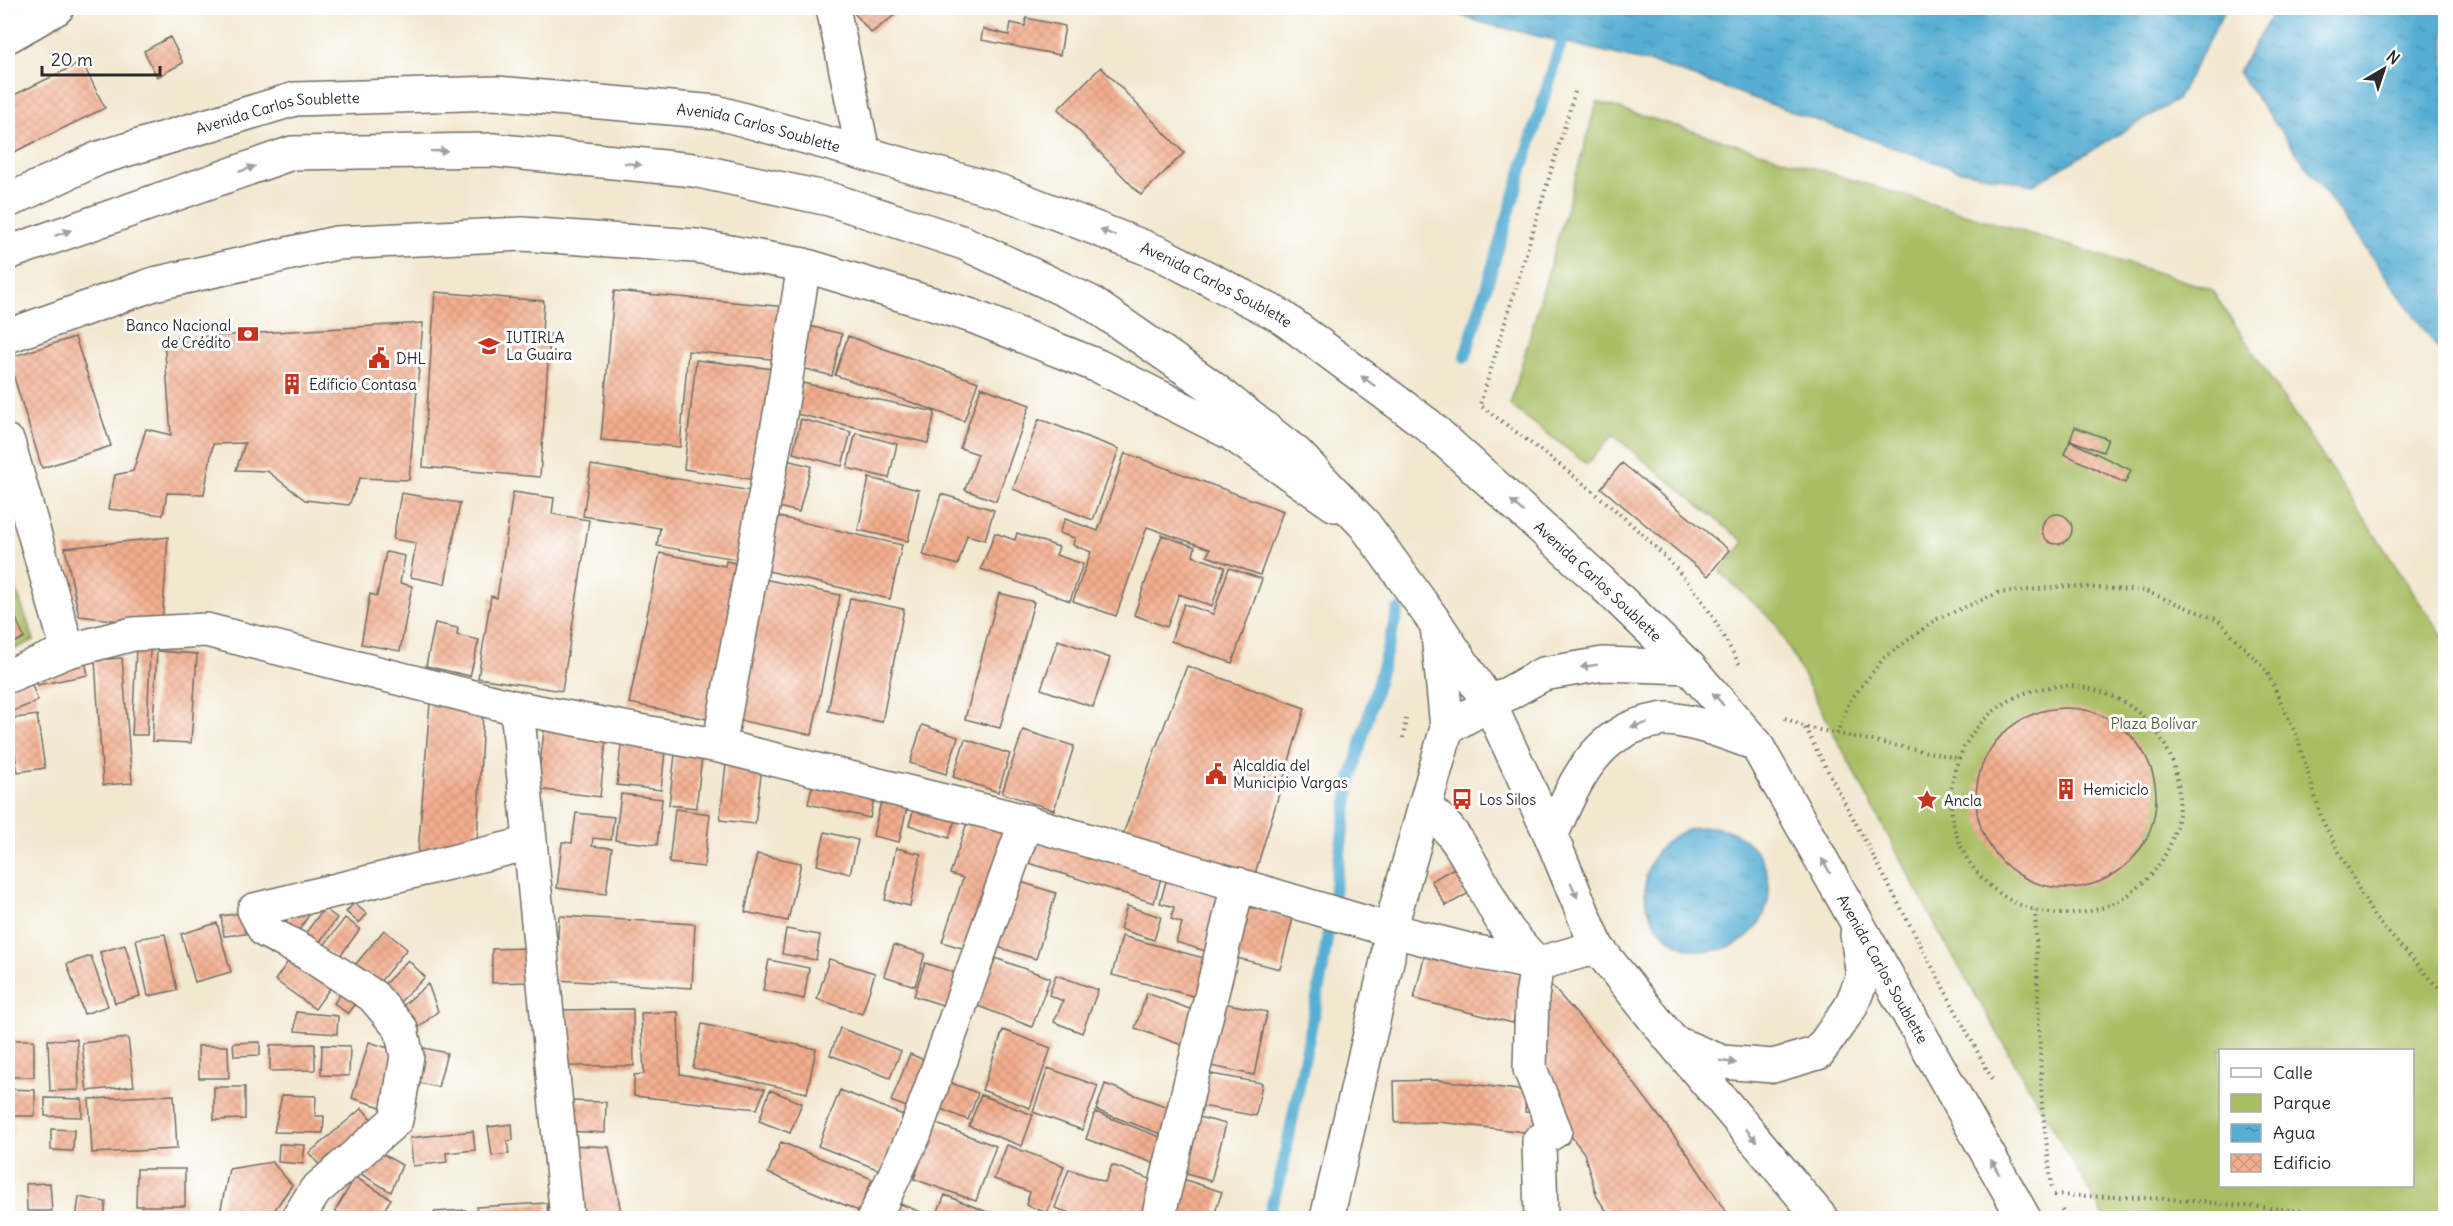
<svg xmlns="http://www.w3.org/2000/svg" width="2453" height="1226" font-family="Delius,sans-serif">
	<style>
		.green { fill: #a8be63; stroke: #6a7447; stroke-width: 1.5; fill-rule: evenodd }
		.water { fill: url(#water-ripples); stroke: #406c7f; stroke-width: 1.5 }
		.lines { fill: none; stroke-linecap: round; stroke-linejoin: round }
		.stream { stroke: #56aed3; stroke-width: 12 }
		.building { fill: url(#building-cross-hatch) }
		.minor-casing { stroke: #716d65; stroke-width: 36 }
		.major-casing { stroke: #716d65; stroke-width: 36 }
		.path { stroke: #716d65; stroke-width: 4; stroke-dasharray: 1.5 4.5; stroke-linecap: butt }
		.minor { stroke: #fff; stroke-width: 33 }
		.major { stroke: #fff; stroke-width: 33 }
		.oneway { fill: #a0a0a0 }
		.labels { text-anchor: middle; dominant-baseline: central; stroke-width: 6; stroke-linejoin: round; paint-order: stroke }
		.street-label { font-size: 15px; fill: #2b2b2b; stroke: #fff }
		.poi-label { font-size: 15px; fill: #2b2b2b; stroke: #fff; text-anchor: start }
		.park-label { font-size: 15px; fill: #575e3f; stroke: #fff }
	</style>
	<defs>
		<pattern id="water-ripples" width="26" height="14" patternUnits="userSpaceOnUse" patternTransform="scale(1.5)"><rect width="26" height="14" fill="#56aed3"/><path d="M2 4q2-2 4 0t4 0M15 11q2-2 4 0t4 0" fill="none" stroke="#478eab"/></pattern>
		<pattern id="building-cross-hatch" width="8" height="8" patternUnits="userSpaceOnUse" patternTransform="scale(1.5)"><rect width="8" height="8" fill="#f3ae8e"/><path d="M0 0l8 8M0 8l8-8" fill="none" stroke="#d0967b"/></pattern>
	</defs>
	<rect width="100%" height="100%" fill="#fff"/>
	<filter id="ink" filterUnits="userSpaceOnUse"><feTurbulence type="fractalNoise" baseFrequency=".0167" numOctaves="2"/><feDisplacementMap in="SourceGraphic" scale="12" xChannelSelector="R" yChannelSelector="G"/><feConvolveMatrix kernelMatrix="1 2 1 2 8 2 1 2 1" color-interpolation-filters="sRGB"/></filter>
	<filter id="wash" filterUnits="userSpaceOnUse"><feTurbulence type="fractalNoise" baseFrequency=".008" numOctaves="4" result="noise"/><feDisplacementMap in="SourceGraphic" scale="24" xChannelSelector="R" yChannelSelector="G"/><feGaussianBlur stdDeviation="1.35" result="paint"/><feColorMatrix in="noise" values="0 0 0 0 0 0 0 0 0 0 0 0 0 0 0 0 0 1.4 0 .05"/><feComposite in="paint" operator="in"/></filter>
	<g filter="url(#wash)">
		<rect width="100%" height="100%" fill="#f2e8d0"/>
		<path class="green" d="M1597,102L2211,289L2445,640V1218H2105L1940,934L1776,624L1720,572L1744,542L1613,435L1587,464L1510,405ZM2220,1050H2412V1186H2220Z
			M8,567L34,640L8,652Z"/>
		<path class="water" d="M1440,8H2226L2177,100L2033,185L1957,170L1660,65L1483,23Z
			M2276,8H2445V358L2238,72Z
			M1645 889a62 62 0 1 1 124 0a62 62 0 1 1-124 0Z"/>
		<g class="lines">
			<path class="stream" d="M1465,357L1561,42
				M1268,1218L1282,1170L1322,973L1351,779L1398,610"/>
		</g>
		<g id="blocks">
			<path class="building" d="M850,8H904L871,33Z
				M1026,18L1065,26L1060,55L981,40L983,29L1009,35L1011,23L1025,26Z
				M170,37L183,63L157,77L144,51Z
				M82,62L105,108L8,155V98Z
				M1101,67L1184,153L1141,195L1058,109Z
				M614,291L786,307L781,360L688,351L680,447L601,440Z
				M435,292L544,301L542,333L550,334L540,477L423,467Z
				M423,323L409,480L360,478L349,505L305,500L267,471L236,470L245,443L213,444L204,494L167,493L163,515L108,509L115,475L133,471L146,429L171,435L164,339Z
				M809,326L842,334L832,376L799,367Z
				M848,336L978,382L964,421L835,375Z
				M75,337L111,446L42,468L8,358Z
				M696,360L783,370L763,481L684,469Z
				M803,383L935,412L928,443L796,414Z
				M981,387L1030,405L996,501L965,490L978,454L960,448Z
				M801,419L851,432L842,466L793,453Z
				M1039,419L1119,449L1093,520L1013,489Z
				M2075,427L2108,439L2103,452L2070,440Z
				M856,433L897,444L889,478L847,468Z
				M2070,441L2131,470L2125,483L2064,454Z
				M1125,453L1283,511L1260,575L1207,556L1210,549L1147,527L1116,616L1073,601L1091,552L1073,545L1075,538L1059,533L1065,519L1098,531Z
				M782,459L811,466L799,512L770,505Z
				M1622,463L1729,550L1708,576L1601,488Z
				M591,465L752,491L742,560L657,546L660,528L583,516Z
				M869,478L919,490L908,541L858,530Z
				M513,492L554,498L552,514L589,520L562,691L478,678L491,596L497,598Z
				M401,493L460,503L445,584L410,577L416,543L393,539Z
				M941,494L994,510L985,540L967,535L958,565L923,555Z
				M2042 529a15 15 0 1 1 30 0a15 15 0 1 1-30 0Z
				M771,515L902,545L890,599L759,569Z
				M995,533L1015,540L1017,533L1059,547L1056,555L1083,564L1070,601L981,569Z
				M1162,535L1195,547L1193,556L1225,567L1212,606L1179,594L1167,627L1134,615Z
				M168,537L162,626L79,616L65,548Z
				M386,552L405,556L400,583L412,586L400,651L361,644L370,594L377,596Z
				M660,553L725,566L726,561L743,565L712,720L629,703Z
				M1229,568L1262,579L1232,663L1171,641L1184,604L1213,614Z
				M759,578L840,595L812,735L732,719Z
				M999,593L1034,602L1000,728L965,719Z
				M8,598L24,638L8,645Z
				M850,598L904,609L882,722L828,711Z
				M435,623L458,628L457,635L479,640L470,676L426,666Z
				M1058,640L1110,658L1093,707L1041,689Z
				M136,650H150L147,735H132Z
				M157,651L197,654L191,743L152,741Z
				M122,658L132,783L103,785L95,660Z
				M85,661L88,675L37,685L35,672Z
				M1187,666L1305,708L1254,877L1121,839Z
				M29,677L38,701L8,713V685Z
				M430,703L483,711L477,845L418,853Z
				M1976 798a90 90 0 1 1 180 0a90 90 0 1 1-180 0Z
				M37,715L45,768L18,772L9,719Z
				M545,723L607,730L600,797L537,789Z
				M922,725L958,737L946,774L910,763Z
				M1023,730L1074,746L1054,810L1002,793Z
				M622,735L666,741L661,790L617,785Z
				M965,739L1010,754L998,792L953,777Z
				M676,746L703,749L696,808L669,805Z
				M727,754L763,758L755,824L720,820Z
				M815,774L876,788L870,818L808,804Z
				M883,793L909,799L899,842L873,836Z
				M621,794L662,799L657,845L615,840Z
				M917,798L958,811L949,838L909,825Z
				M675,809L710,814L704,867L669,863Z
				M576,813L614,817L611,840L593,838L592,846L612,848L606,894L557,888L562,842L572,843Z
				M970,814L1014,829L975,952L942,942L963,878L950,874Z
				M1039,831L1163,871L1154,903L1029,863Z
				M825,832L858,840L850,874L817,865Z
				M896,848L921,854L910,906L885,900Z
				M757,854L801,863L788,921L745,912Z
				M1454,868L1469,893L1446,906L1431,881Z
				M1169,871L1232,891L1212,953L1176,942L1182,923L1171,919L1174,907L1160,903Z
				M1011,879L1056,893L1036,959L991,945Z
				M354,903L367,914L359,923L346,912Z
				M296,906L309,915L298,932L285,924Z
				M1127,906L1161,917L1154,940L1120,929Z
				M1246,906L1293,918L1280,969L1233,957Z
				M324,908L337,918L316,947L302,938Z
				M242,913L245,934L224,936L221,916Z
				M559,916L695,924L692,988L556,980Z
				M345,918L360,929L338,959L322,948Z
				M217,923L231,972L195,982L181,934Z
				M786,929L820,935L816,960L782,954Z
				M384,930L407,949L373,990L350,971Z
				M165,934L177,990L148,996L136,939Z
				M1122,936L1215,961L1205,999L1112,975Z
				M125,945L140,996L115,1003L100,952Z
				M894,945L925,954L915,986L884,976Z
				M529,948V982L492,983V949Z
				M1425,953L1524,976L1513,1023L1414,999Z
				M91,956L108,1006L84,1014L67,964Z
				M292,956L333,984L315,1009L275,980Z
				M995,958L1050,978L1032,1027L978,1006Z
				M829,959L875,973L862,1014L817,999Z
				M408,960L425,977L394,1008L377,992Z
				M769,960L809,968L804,999L763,990Z
				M925,963L962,975L952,1008L914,996Z
				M1056,975L1098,990L1082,1033L1054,1022L1063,1001L1049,995Z
				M428,984L438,1011L416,1030L399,1009Z
				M1551,985L1611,1053L1687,1153L1730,1218H1611L1597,1197L1584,1153L1558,1119L1540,1047Z
				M344,989L359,1000L348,1014L334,1003Z
				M1147,993L1203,1014L1190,1048L1135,1028Z
				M1219,1002L1267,1012L1254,1075L1206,1065Z
				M633,1009L634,1066H554V1010Z
				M296,1012L338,1016L337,1034L295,1031Z
				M678,1012L680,1074L765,1089L757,1109L634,1096V1075L644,1074L641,1013Z
				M702,1024L816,1049L807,1093L693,1068Z
				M840,1028L901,1051L890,1078L830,1055Z
				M1003,1030L1051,1048L1030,1108L982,1090Z
				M128,1038L134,1086L87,1091L82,1043Z
				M77,1039L79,1090L50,1091L48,1040Z
				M8,1040H34V1077H8Z
				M260,1042V1055L234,1056L233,1043Z
				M369,1042L401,1052L384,1108L352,1098Z
				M315,1044V1070L270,1071V1045Z
				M322,1045L350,1046L349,1076L321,1075Z
				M198,1046H228L229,1078H199Z
				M424,1048L447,1053L438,1087L415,1082Z
				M910,1054L936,1065L917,1111L891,1101Z
				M1048,1068L1098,1086L1082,1130L1033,1112Z
				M1206,1073L1262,1083L1256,1116L1201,1106Z
				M1439,1080L1526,1091L1525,1112L1541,1113V1134L1439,1122L1395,1123L1394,1081Z
				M946,1081L978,1093L968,1120L936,1107Z
				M1105,1084L1176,1110L1166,1136L1096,1110Z
				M214,1087H245V1119L214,1120Z
				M8,1089L35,1090V1116H8Z
				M770,1090L802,1103L790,1133L759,1121Z
				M840,1090L903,1115L882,1171L818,1146Z
				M174,1095L177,1149L92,1153L89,1099Z
				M282,1095L316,1096L315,1116H324L323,1133L274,1132Z
				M981,1095L1033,1115L1022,1146L969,1126Z
				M45,1098L82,1099V1117L45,1116Z
				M567,1101L606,1102L605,1133L566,1131Z
				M362,1108L380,1130L327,1174L309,1153Z
				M1095,1112L1165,1139L1156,1164L1086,1139Z
				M1191,1115L1226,1124L1211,1181L1176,1171Z
				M8,1122L14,1123L9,1149H8Z
				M934,1123L996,1146L976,1201L914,1179Z
				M512,1124L513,1140L507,1141L509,1154L492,1156L488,1127Z
				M51,1129L74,1130L73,1151L51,1150Z
				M473,1131L475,1150L446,1153L447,1162L413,1166L410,1138Z
				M781,1142L872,1179L859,1211L768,1173Z
				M279,1144L305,1145L303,1164L278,1162Z
				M570,1145L609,1147L622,1218H578Z
				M1007,1145L1064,1166L1047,1213L1026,1205L1030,1192L994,1179Z
				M381,1153L402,1165L391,1192L361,1174Z
				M272,1162L292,1185L269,1218H219L229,1169Z
				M1112,1165L1163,1184L1150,1218H1084L1055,1208L1069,1169L1105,1182Z
				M137,1169H185V1206H136Z
				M355,1177L391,1199L379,1218H346L335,1211Z
				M1177,1177L1222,1192L1213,1218H1164Z
				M50,1183L52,1211H27L26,1184Z
				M945,1195L1002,1218H883L891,1200L935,1218Z
				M79,1197L106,1202L104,1218H76Z
				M547,1203L548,1218H477L476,1207Z
				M466,1210L467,1218H434V1212Z
				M184,1212V1218H138V1214Z
				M36,1213L66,1216L65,1218H36Z"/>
		</g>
	</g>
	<g filter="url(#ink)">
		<use href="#blocks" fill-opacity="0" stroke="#716d65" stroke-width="1.5"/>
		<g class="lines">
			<defs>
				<path id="minor" d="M833,8L863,152
					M8,36L57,8
					M8,336L154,284L336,243L522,234L696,246L804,265L972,316L1098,366L1229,432L1335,505
					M8,442L68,651
					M8,676L68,651L133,634L206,630L517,708L719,746L1009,817L1390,930L1472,951L1537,964L1597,947
					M517,708L567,1218
					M719,746L781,409L804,265
					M1424,808C1462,829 1483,893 1507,929C1516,941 1527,953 1537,964L1532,996L1530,1069L1555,1131L1539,1141L1541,1218
					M298,1218L315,1191L396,1120L407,1056L401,1029L373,996L305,952L265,931L254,910L530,843
					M874,1218L915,1133L1026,821
					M1158,1218L1238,884
					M1327,1218L1388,957L1390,930L1447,728L1437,625"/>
				<g id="major">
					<path id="s1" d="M8,201L99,158L295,99L497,93L716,112L1002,192L1159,253L1279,315L1428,425L1601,582L1689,667L1756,744L2024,1218"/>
					<path d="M8,253L292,153L493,150L694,170L829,199L964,243L1090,302L1205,382L1296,453L1365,525L1437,625L1489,703L1551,836L1597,947L1673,1042L1821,1218"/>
					<path d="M1447,728L1543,674L1603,664L1689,667"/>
					<path d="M1551,836C1573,787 1592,735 1649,722C1655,721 1661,719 1667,719C1697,721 1728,734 1756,744"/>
					<path d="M1678,1044L1722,1062L1773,1066L1818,1053L1850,1008L1863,977L1857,934"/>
				</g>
			</defs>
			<use href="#minor" class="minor-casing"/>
			<use href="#major" class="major-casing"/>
			<path class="path" d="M1575,92L1480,405C1554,461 1632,515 1692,587C1711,610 1725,640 1740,665
				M1951 800a114 114 0 1 1 228 0a114 114 0 1 1-228 0Z
				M1785,718L1805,727L1957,758
				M1805,728L1992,1079
				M1837,734L1849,702L1884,658L1935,620L1998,593L2068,586L2145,591L2218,620L2266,670L2296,734L2323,822L2374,917L2446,996
				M1403,738L1406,719
				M2035,910L2042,1106L2052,1188
				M2054,1195L2171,1199L2323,1213
				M2062,1210L2066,1218"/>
			<use href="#minor" class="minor"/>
			<use href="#major" class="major"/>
		</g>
		<defs><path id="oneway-solid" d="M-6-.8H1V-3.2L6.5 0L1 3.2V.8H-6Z" transform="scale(1.5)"/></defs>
		<g class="oneway">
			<use href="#oneway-solid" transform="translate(439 151) rotate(-1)"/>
			<use href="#oneway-solid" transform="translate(633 164) rotate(6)"/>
			<use href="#oneway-solid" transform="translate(247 169) rotate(-19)"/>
			<use href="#oneway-solid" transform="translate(63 233) rotate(-19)"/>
			<use href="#oneway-solid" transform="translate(1108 233) rotate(-159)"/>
			<use href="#oneway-solid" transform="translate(1368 381) rotate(-144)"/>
			<use href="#oneway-solid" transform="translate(1517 506) rotate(-138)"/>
			<use href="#oneway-solid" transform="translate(1589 666) rotate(171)"/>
			<use href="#oneway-solid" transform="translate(1718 699) rotate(-131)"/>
			<use href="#oneway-solid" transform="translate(1639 725) rotate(166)"/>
			<use href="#oneway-solid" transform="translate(1826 866) rotate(-120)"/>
			<use href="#oneway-solid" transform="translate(1574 890) rotate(67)"/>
			<use href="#oneway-solid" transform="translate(1728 1062) rotate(9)"/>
			<use href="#oneway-solid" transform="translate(1751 1135) rotate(50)"/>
			<use href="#oneway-solid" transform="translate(1995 1167) rotate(-119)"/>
		</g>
	</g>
	<defs>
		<symbol id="bank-bare" viewBox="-9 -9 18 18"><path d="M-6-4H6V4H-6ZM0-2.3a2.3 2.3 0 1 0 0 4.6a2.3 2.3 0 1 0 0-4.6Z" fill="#c8321e" stroke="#fff" stroke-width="2.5" paint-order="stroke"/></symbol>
		<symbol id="university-bare" viewBox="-9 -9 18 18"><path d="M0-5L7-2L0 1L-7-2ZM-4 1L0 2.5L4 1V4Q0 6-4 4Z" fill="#c8321e" stroke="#fff" stroke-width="2.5" paint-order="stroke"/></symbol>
		<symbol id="civic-bare" viewBox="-9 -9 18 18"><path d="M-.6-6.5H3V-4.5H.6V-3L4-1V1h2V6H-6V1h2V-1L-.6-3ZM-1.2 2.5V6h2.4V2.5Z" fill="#c8321e" stroke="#fff" stroke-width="2.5" paint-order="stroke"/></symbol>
		<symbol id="building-bare" viewBox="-9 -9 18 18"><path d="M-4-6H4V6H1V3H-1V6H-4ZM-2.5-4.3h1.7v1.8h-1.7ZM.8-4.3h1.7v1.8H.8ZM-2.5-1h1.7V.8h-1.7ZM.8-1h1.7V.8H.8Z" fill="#c8321e" stroke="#fff" stroke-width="2.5" paint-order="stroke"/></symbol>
		<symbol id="bus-bare" viewBox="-9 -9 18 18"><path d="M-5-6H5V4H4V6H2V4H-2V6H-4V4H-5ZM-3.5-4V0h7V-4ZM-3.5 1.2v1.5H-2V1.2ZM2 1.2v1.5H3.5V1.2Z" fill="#c8321e" stroke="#fff" stroke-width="2.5" paint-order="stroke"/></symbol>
		<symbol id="sight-bare" viewBox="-9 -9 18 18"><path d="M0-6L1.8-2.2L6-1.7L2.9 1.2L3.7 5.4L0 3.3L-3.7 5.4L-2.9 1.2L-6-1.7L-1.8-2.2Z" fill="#c8321e" stroke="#fff" stroke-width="2.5" paint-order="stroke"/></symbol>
	</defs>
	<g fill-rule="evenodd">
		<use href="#bank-bare" x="233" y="319" width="30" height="30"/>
		<use href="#university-bare" x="474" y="331" width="30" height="30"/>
		<use href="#civic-bare" x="364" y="343" width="30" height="30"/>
		<use href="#building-bare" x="277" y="369" width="30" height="30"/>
		<use href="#civic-bare" x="1201" y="759" width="30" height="30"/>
		<use href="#building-bare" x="2051" y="774" width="30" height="30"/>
		<use href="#bus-bare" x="1447" y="784" width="30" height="30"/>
		<use href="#sight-bare" x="1912" y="785" width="30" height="30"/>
	</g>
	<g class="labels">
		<g class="street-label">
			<text stroke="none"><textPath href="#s1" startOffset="286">Avenida Carlos Soublette</textPath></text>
			<text stroke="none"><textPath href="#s1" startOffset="772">Avenida Carlos Soublette</textPath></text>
			<text stroke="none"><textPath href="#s1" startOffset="1258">Avenida Carlos Soublette</textPath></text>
			<text stroke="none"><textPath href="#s1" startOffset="1744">Avenida Carlos Soublette</textPath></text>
			<text stroke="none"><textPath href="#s1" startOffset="2229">Avenida Carlos Soublette</textPath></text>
		</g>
		<g class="poi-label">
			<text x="231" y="325" text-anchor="end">Banco Nacional<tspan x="231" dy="17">de Crédito</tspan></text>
			<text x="506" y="337">IUTIRLA<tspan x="506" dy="17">La Guaira</tspan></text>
			<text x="396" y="358">DHL</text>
			<text x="309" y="384">Edificio Contasa</text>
			<text x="1233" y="765">Alcaldia del<tspan x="1233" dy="17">Municipio Vargas</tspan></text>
			<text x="2083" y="789">Hemiciclo</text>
			<text x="1479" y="799">Los Silos</text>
			<text x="1944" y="800">Ancla</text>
		</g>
		<g class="park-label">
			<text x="2154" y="723">Plaza Bolívar</text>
		</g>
	</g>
	<rect width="2453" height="1226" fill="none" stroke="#fff" stroke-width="30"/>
	<rect x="2219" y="1049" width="195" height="138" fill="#ffffff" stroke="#aaaaaa" stroke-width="1.5"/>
	<rect x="2231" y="1068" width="30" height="9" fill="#ffffff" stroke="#aaaaaa" stroke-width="1.5"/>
	<text x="2273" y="1079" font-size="18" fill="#2b2b2b">Calle</text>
	<rect x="2231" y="1094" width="30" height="18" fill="#a8be63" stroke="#aaaaaa" stroke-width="1.5"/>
	<text x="2273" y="1109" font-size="18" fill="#2b2b2b">Parque</text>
	<rect x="2231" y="1124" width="30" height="18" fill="url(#water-ripples)" stroke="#aaaaaa" stroke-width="1.5"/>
	<text x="2273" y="1139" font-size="18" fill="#2b2b2b">Agua</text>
	<rect x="2231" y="1154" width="30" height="18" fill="url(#building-cross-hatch)" stroke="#aaaaaa" stroke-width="1.5"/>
	<text x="2273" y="1169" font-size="18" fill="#2b2b2b">Edificio</text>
	<g transform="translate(2384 69) rotate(39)" stroke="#ffffff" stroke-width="4.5" paint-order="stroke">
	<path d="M0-4.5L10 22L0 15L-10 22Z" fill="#2b2b2b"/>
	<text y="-9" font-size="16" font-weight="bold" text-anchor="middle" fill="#2b2b2b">N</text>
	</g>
	<path d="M42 66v9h118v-9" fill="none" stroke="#2b2b2b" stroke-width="3"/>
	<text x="51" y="66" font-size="18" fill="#2b2b2b" stroke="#ffffff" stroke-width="4.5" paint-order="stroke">20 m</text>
</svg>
